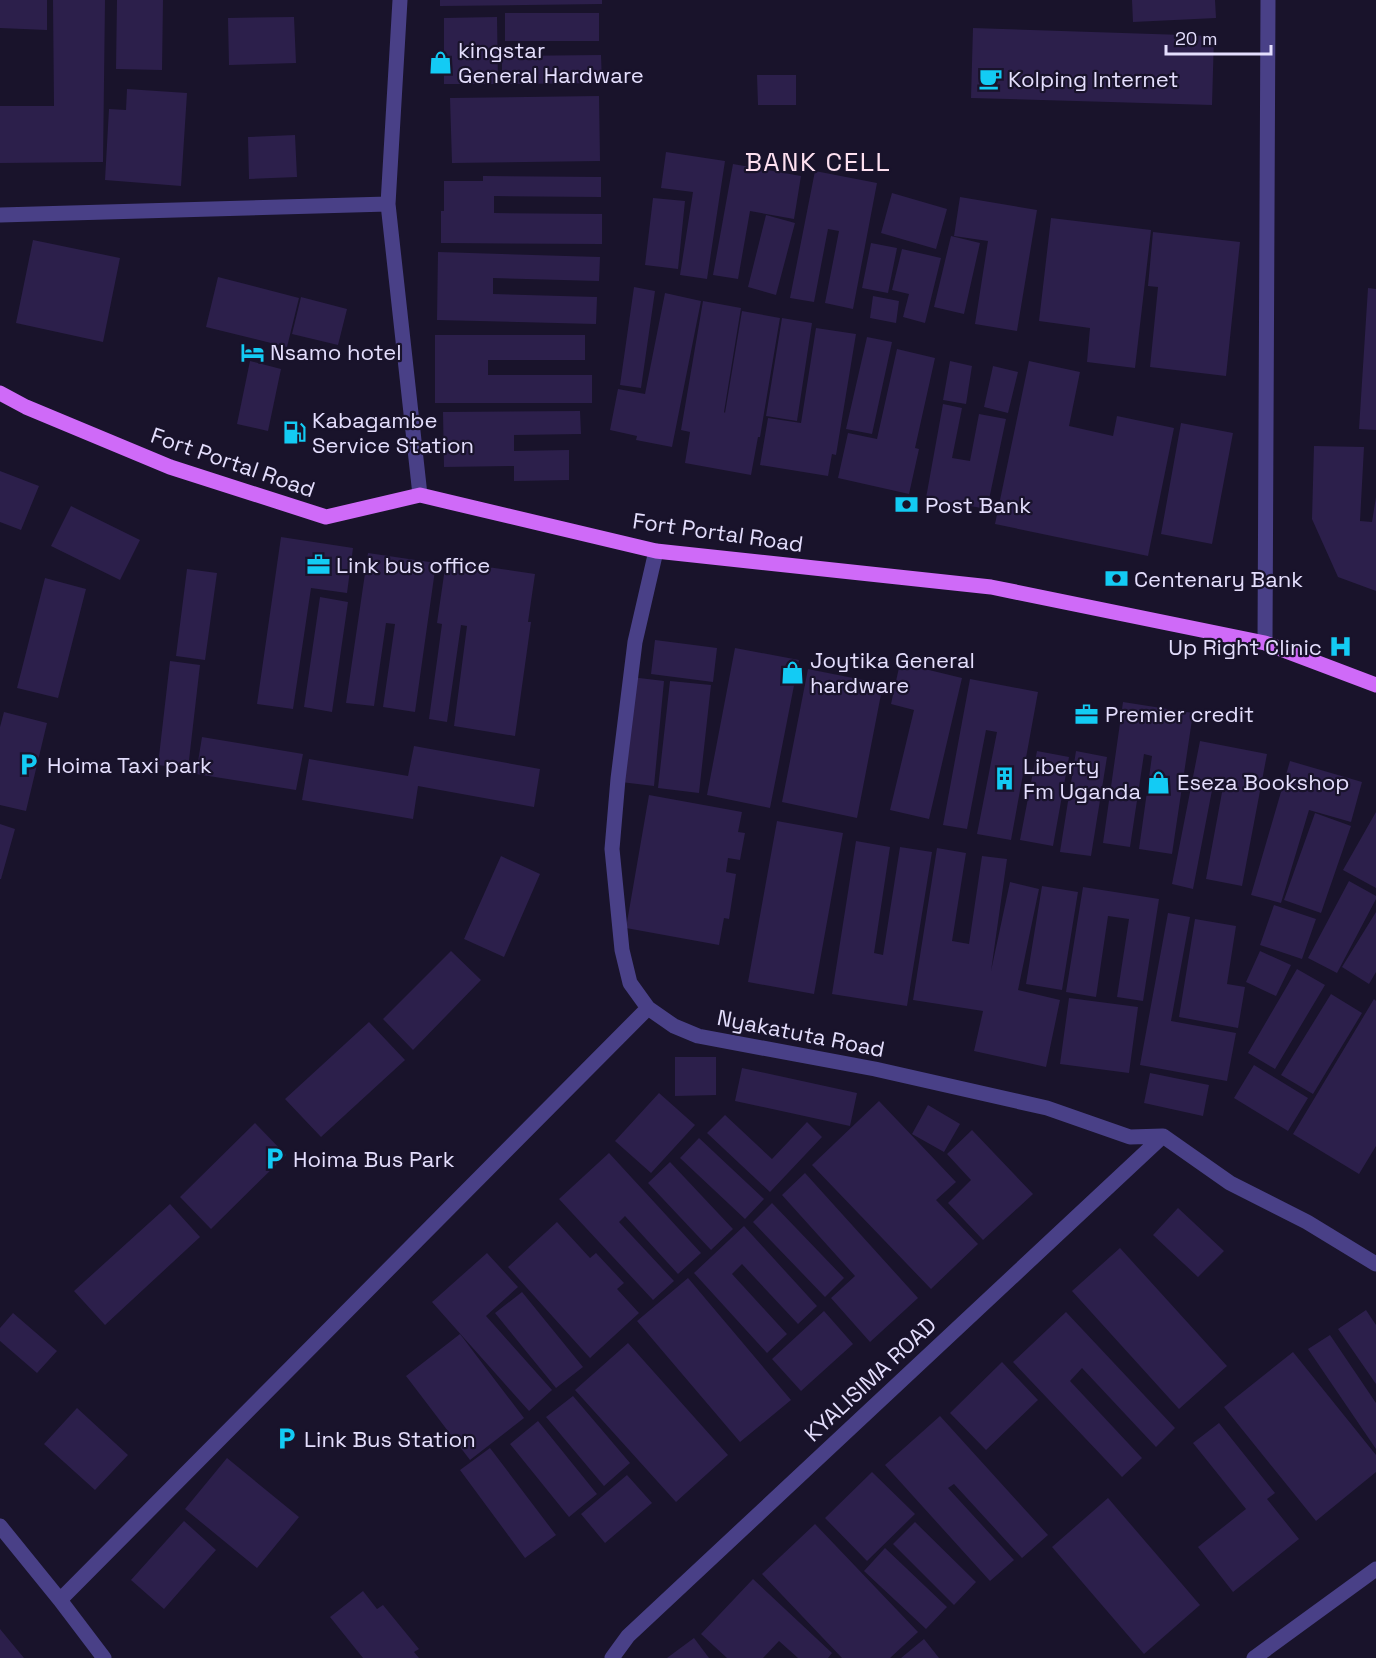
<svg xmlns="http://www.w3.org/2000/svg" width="1376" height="1658" font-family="'Space Grotesk',sans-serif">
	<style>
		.building { fill: #2c1f4b }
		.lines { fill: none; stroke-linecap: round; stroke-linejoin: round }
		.minor { stroke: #494087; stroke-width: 15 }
		.primary { stroke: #cf6af8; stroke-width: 15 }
		.labels { text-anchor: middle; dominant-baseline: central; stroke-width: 4.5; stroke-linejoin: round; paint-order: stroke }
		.poi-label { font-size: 22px; fill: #e4defd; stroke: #19132b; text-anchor: start }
		.street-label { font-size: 22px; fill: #e4defd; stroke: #19132b }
		.quarter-label { font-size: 26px; letter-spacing: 1.5px; fill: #fee0f0; stroke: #19132b }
	</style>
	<rect width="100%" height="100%" fill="#19132b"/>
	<path class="building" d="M0,0H47V30L0,28Z
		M53,0H105L103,162L0,163V106H54Z
		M117,0H163L162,70L116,69Z
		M440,0H602V4L440,6Z
		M1132,0H1215L1216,18L1133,22Z
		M505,13H599V41H505Z
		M294,17L296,63L229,65L228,18Z
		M497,17L498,84H444V18Z
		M973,28L1214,36L1212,105L971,98Z
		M601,55L602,83L502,84V56Z
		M757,75H796V105H758Z
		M127,89L187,93L181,186L105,180L109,109L126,110Z
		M599,96L600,161L452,163L450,98Z
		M295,135L297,177L249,179L248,137Z
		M666,152L725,161L707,279L680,275L693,192L661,188Z
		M733,164L801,176L794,219L750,211L738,279L713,275Z
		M815,171L877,183L853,309L825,303L839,231L828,229L814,302L790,298Z
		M483,176L601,177V197L494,196V213L602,214V244L441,243V211H444V181H483Z
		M892,193L947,209L936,249L881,233Z
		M960,197L1037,210L1017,331L975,324L988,241L954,236Z
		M653,198L685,201L678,269L645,265Z
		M766,215L795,223L776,295L748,287Z
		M1051,218L1151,230L1135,368L1087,362L1090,328L1039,321Z
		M1153,232L1240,242L1226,376L1150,367L1158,287L1148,286Z
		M951,236L980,243L964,314L934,307Z
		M33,240L120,258L103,342L16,323Z
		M871,243L897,248L888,293L862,288Z
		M902,249L941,258L925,323L903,317L909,294L892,290Z
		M438,252L600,257L599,281L493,278V294L597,297L596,324L437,320Z
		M218,277L299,298L287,347L206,327Z
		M634,287L655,291L641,388L620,385Z
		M1368,288L1376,289V430L1359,429Z
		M665,293L701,301L672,447L636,440L637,436L610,430L618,389L645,394Z
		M873,296L899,301L896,323L870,318Z
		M301,297L347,309L338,345L292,334Z
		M703,301L741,308L724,412L725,413L742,311L780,318L760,437H758L751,475L685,463L690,432L681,430Z
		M782,318L812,323L797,421L766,416Z
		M816,328L856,334L836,455L832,454L828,476L760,465L768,418L801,423Z
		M435,335H585V360H488V375H592V403H435Z
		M867,337L892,342L872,434L846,429Z
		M897,349L935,358L915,448L919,449L909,494L838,478L848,433L877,439Z
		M250,361L281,369L268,431L237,424Z
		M950,361L972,366L966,404L943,400Z
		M1029,361L1080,372L1069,426L1113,436L1117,416L1174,428L1148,556L995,524Z
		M993,366L1018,372L1008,413L984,407Z
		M943,404L962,408L952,458L970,461L979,414L1006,419L987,509L926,498Z
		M580,411L581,434L514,435V451L569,450V480L514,481V466L444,467L443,412Z
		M1181,423L1233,433L1212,544L1161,534Z
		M1314,446L1364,447L1360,521L1372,522L1376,497V591L1338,577L1312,519Z
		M0,471L39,486L21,530L0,522Z
		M71,506L140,540L120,580L51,546Z
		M281,537L353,548L347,593L311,588L293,709L257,704Z
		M368,553L436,563L415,712L383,707L395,624L386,623L374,706L346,703Z
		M446,561L535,574L528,622H531L515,736L454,726L467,626L461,625L447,722L429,719L442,624L437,623Z
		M187,569L217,573L205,660L176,656Z
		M45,578L86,589L58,698L17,688Z
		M320,597L348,602L332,712L304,707Z
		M655,640L717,648L713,682L651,674Z
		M735,648L799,660L770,808L707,795Z
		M170,661L200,665L188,769L158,765Z
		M900,663L962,678L929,819L890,810L914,710L891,704Z
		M808,669L883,684L857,818L782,802Z
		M631,677L664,681L654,786L621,782Z
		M970,679L1038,692L1011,840L977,834L997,732L986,730L967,829L943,825Z
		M670,681L711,685L699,793L658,788Z
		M1123,702L1193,713L1172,854L1139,849L1152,756L1144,754L1130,847L1103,843Z
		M4,712L47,723L26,811L0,805V727Z
		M202,737L303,754L296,790L196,774Z
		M1200,741L1267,754L1242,886L1206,879L1223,787L1213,785L1193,889L1172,884Z
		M414,746L540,769L534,807L418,786L413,819L302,800L309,759L408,776Z
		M1037,751L1069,757L1053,846L1020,840Z
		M1076,751L1107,757L1091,856L1060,852Z
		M1290,761L1362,782L1351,822L1309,810L1281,903L1251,895Z
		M649,795L742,812L738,832L745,833L740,860L728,858L726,872L736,874L729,919L724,918L719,945L626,928Z
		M1376,812V888L1343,870Z
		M1315,813L1351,826L1321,913L1284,900Z
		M777,821L843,833L814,994L748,982Z
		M0,824L15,829L1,879H0Z
		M856,841L890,847L874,953L883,955L900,847L932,852L907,1006L832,994Z
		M937,848L966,853L952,941L969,944L982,856L1007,859L991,971L1010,882L1039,889L1018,990L1060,1000L1046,1067L974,1051L983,1011L913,1000Z
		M501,856L540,874L504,957L464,939Z
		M1349,881L1376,896V899L1337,973L1308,958Z
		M1042,886L1078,892L1062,990L1026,984Z
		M1083,887L1159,899L1143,1001L1117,997L1129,919L1108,916L1096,997L1066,992Z
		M1274,905L1316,919L1302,959L1260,945Z
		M1376,912V972L1369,984L1342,967Z
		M1168,913L1190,917L1171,1021L1236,1033L1227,1081L1140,1065Z
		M1195,919L1236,926L1227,984L1245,987L1238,1028L1179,1017Z
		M451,951L481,980L413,1050L383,1019Z
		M1260,951L1291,965L1276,996L1246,982Z
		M1297,969L1325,985L1275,1069L1248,1053Z
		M1331,994L1362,1013L1313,1094L1281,1075Z
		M1069,998L1138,1007L1129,1073L1060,1064Z
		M1374,999L1376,1001V1146L1359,1174L1293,1134Z
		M369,1022L405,1060L321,1137L285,1099Z
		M675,1057H716V1095L675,1096Z
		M1254,1065L1308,1098L1288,1131L1234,1098Z
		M742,1068L857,1093L850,1126L735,1101Z
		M1150,1073L1209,1085L1203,1116L1144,1103Z
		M659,1093L695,1125L651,1173L615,1141Z
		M879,1101L956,1182L936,1200L978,1244L931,1289L812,1165Z
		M928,1105L960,1124L944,1152L912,1134Z
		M725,1115L772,1159L807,1122L822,1137L770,1192L707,1133Z
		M255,1123L286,1155L211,1229L180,1197Z
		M972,1130L1033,1194L983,1240L948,1203L971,1180L947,1154Z
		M699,1138L764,1199L745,1219L680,1158Z
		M609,1153L701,1253L678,1274L625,1216L619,1222L674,1281L653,1300L559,1199Z
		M670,1162L733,1229L711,1250L648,1183Z
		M805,1173L918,1298L870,1342L831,1298L855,1276L782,1195Z
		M772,1203L844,1278L825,1297L753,1222Z
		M170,1204L200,1237L105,1325L74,1291Z
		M1178,1208L1224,1251L1198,1277L1153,1235Z
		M557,1222L590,1258L596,1253L624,1283L617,1289L639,1313L590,1358L508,1267Z
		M744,1226L817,1306L798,1324L742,1264L732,1274L787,1334L767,1353L694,1273Z
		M1120,1248L1227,1366L1179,1409L1072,1291Z
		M487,1253L518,1287L486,1316L552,1390L529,1411L432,1302Z
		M688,1278L791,1400L740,1442L637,1321Z
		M522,1292L583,1367L556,1388L495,1313Z
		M1366,1310L1376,1325V1384L1338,1329Z
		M824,1311L853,1344L801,1391L772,1359Z
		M1066,1312L1175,1428L1156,1447L1082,1368L1070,1381L1142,1458L1122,1477L1013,1362Z
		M13,1313L57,1351L37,1373L0,1341V1328Z
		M460,1334L524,1418L470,1460L406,1376Z
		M1330,1335L1376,1403V1449L1308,1349Z
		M628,1343L728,1455L676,1502L575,1390Z
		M1293,1352L1376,1455V1472L1316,1521L1224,1407Z
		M1002,1362L1038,1400L986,1450L950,1413Z
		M573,1396L630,1463L604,1486L546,1417Z
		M77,1408L128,1455L95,1490L44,1444Z
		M940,1416L1048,1535L1022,1558L954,1484L948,1488L1014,1560L990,1581L885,1465Z
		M538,1421L597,1494L569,1517L510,1444Z
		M1219,1423L1275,1493L1267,1499L1299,1539L1233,1592L1198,1547L1246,1509L1193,1443Z
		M490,1448L556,1535L525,1558L460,1470Z
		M227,1458L299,1517L257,1568L185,1509Z
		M872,1472L915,1514L867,1561L825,1518Z
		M627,1475L652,1503L605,1543L581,1514Z
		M1108,1498L1200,1605L1144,1654L1052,1547Z
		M184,1521L216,1550L164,1609L131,1580Z
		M915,1522L976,1582L954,1605L893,1544Z
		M815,1524L918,1632L890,1658H842L762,1574Z
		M885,1548L947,1607L926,1629L864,1571Z
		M753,1579L832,1653L828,1658H798L779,1641L763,1658H727L701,1634Z
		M363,1591L377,1609L383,1605L419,1649L414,1652L419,1658H363L330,1617Z
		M0,1629L24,1658H0Z
		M694,1638L709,1658H667Z
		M924,1639L939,1658H901Z"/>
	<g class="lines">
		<path class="minor" d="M400,0L388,204L420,495
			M0,215L388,204
			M656,551L635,642L618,779L612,849L622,950L630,983L648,1008L674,1026L698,1036L875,1069L1047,1108L1130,1137L1163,1136L1230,1183L1307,1222L1376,1264
			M1265,643L1268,0
			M0,1526L60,1600L104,1658
			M60,1600L648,1008
			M612,1658L628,1636L1163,1136
			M1254,1658L1376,1569"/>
		<path class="primary" d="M0,393L26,407L170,467L326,517L420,495L656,551L991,587L1265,643L1376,685"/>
	</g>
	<defs>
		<symbol id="shop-bare" viewBox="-9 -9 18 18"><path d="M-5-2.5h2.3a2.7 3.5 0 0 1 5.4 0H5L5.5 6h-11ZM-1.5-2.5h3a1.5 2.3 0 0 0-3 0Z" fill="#13cbf4" stroke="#19132b" stroke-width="2.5" paint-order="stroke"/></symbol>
		<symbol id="cafe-bare" viewBox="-9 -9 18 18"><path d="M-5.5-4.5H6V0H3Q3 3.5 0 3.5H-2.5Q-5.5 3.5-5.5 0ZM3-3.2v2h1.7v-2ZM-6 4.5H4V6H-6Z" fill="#13cbf4" stroke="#19132b" stroke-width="2.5" paint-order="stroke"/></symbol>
		<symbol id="hotel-bare" viewBox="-9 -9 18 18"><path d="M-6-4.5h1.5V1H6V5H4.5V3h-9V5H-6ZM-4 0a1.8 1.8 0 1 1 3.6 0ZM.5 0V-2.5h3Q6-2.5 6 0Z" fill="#13cbf4" stroke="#19132b" stroke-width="2.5" paint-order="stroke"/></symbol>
		<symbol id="fuel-bare" viewBox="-9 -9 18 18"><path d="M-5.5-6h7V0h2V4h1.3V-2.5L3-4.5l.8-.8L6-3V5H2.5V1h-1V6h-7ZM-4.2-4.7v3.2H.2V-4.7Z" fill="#13cbf4" stroke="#19132b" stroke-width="2.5" paint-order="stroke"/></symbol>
		<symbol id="bank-bare" viewBox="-9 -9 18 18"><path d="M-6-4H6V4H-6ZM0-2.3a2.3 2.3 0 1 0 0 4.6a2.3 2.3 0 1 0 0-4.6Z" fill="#13cbf4" stroke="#19132b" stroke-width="2.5" paint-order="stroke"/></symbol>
		<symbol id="office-bare" viewBox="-9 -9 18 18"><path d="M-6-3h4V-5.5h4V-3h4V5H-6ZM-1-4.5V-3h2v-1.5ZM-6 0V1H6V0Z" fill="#13cbf4" stroke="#19132b" stroke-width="2.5" paint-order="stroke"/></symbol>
		<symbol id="hospital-bare" viewBox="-9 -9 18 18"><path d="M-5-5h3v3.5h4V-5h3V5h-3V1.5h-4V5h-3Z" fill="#13cbf4" stroke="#19132b" stroke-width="2.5" paint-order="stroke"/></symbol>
		<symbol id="parking-bare" viewBox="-9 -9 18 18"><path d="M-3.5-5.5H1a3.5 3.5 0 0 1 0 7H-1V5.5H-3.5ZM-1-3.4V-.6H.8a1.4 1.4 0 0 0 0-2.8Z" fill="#13cbf4" stroke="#19132b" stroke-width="2.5" paint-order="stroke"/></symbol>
		<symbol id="building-bare" viewBox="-9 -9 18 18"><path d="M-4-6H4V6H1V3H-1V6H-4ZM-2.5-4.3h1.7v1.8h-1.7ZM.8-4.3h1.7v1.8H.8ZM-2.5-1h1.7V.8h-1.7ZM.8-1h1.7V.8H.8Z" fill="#13cbf4" stroke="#19132b" stroke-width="2.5" paint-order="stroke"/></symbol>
	</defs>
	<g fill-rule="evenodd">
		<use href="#shop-bare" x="424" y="46" width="33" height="33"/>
		<use href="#cafe-bare" x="974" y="62" width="33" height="33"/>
		<use href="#hotel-bare" x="236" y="336" width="33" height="33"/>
		<use href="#fuel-bare" x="278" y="416" width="33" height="33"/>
		<use href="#bank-bare" x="890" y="488" width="33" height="33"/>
		<use href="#office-bare" x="302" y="548" width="33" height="33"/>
		<use href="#bank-bare" x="1100" y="562" width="33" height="33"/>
		<use href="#hospital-bare" x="1324" y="630" width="33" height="33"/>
		<use href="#shop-bare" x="776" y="656" width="33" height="33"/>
		<use href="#office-bare" x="1070" y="698" width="33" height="33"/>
		<use href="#parking-bare" x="12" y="748" width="33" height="33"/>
		<use href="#building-bare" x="988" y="762" width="33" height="33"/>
		<use href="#shop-bare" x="1142" y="766" width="33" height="33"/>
		<use href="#parking-bare" x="258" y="1142" width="33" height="33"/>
		<use href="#parking-bare" x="270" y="1422" width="33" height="33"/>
	</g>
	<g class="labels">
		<g class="poi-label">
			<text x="458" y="50">kingstar<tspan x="458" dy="25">General Hardware</tspan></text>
			<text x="1008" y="79">Kolping Internet</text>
			<text x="270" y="352">Nsamo hotel</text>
			<text x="312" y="420">Kabagambe<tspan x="312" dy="25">Service Station</tspan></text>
			<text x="925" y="505">Post Bank</text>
			<text x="336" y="565">Link bus office</text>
			<text x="1134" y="579">Centenary Bank</text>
			<text x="1322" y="647" text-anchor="end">Up Right Clinic</text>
			<text x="810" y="660">Joytika General<tspan x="810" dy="25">hardware</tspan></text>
			<text x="1105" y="714">Premier credit</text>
			<text x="47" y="765">Hoima Taxi park</text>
			<text x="1023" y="766">Liberty<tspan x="1023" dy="25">Fm Uganda</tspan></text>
			<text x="1177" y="782">Eseza Bookshop</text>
			<text x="293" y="1159">Hoima Bus Park</text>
			<text x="304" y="1439">Link Bus Station</text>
		</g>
		<g class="street-label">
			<text transform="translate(233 462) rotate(19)">Fort Portal Road</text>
			<text transform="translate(718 532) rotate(8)">Fort Portal Road</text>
			<text transform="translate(801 1033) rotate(11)">Nyakatuta Road</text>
			<text transform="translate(870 1379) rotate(-43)">KYALISIMA ROAD</text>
		</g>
		<g class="quarter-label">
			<text x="818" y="162">BANK CELL</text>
		</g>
	</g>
	<path d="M1166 45v9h105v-9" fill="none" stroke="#e4defd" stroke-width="3"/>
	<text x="1175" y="45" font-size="18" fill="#e4defd" stroke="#19132b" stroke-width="4.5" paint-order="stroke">20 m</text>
</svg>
